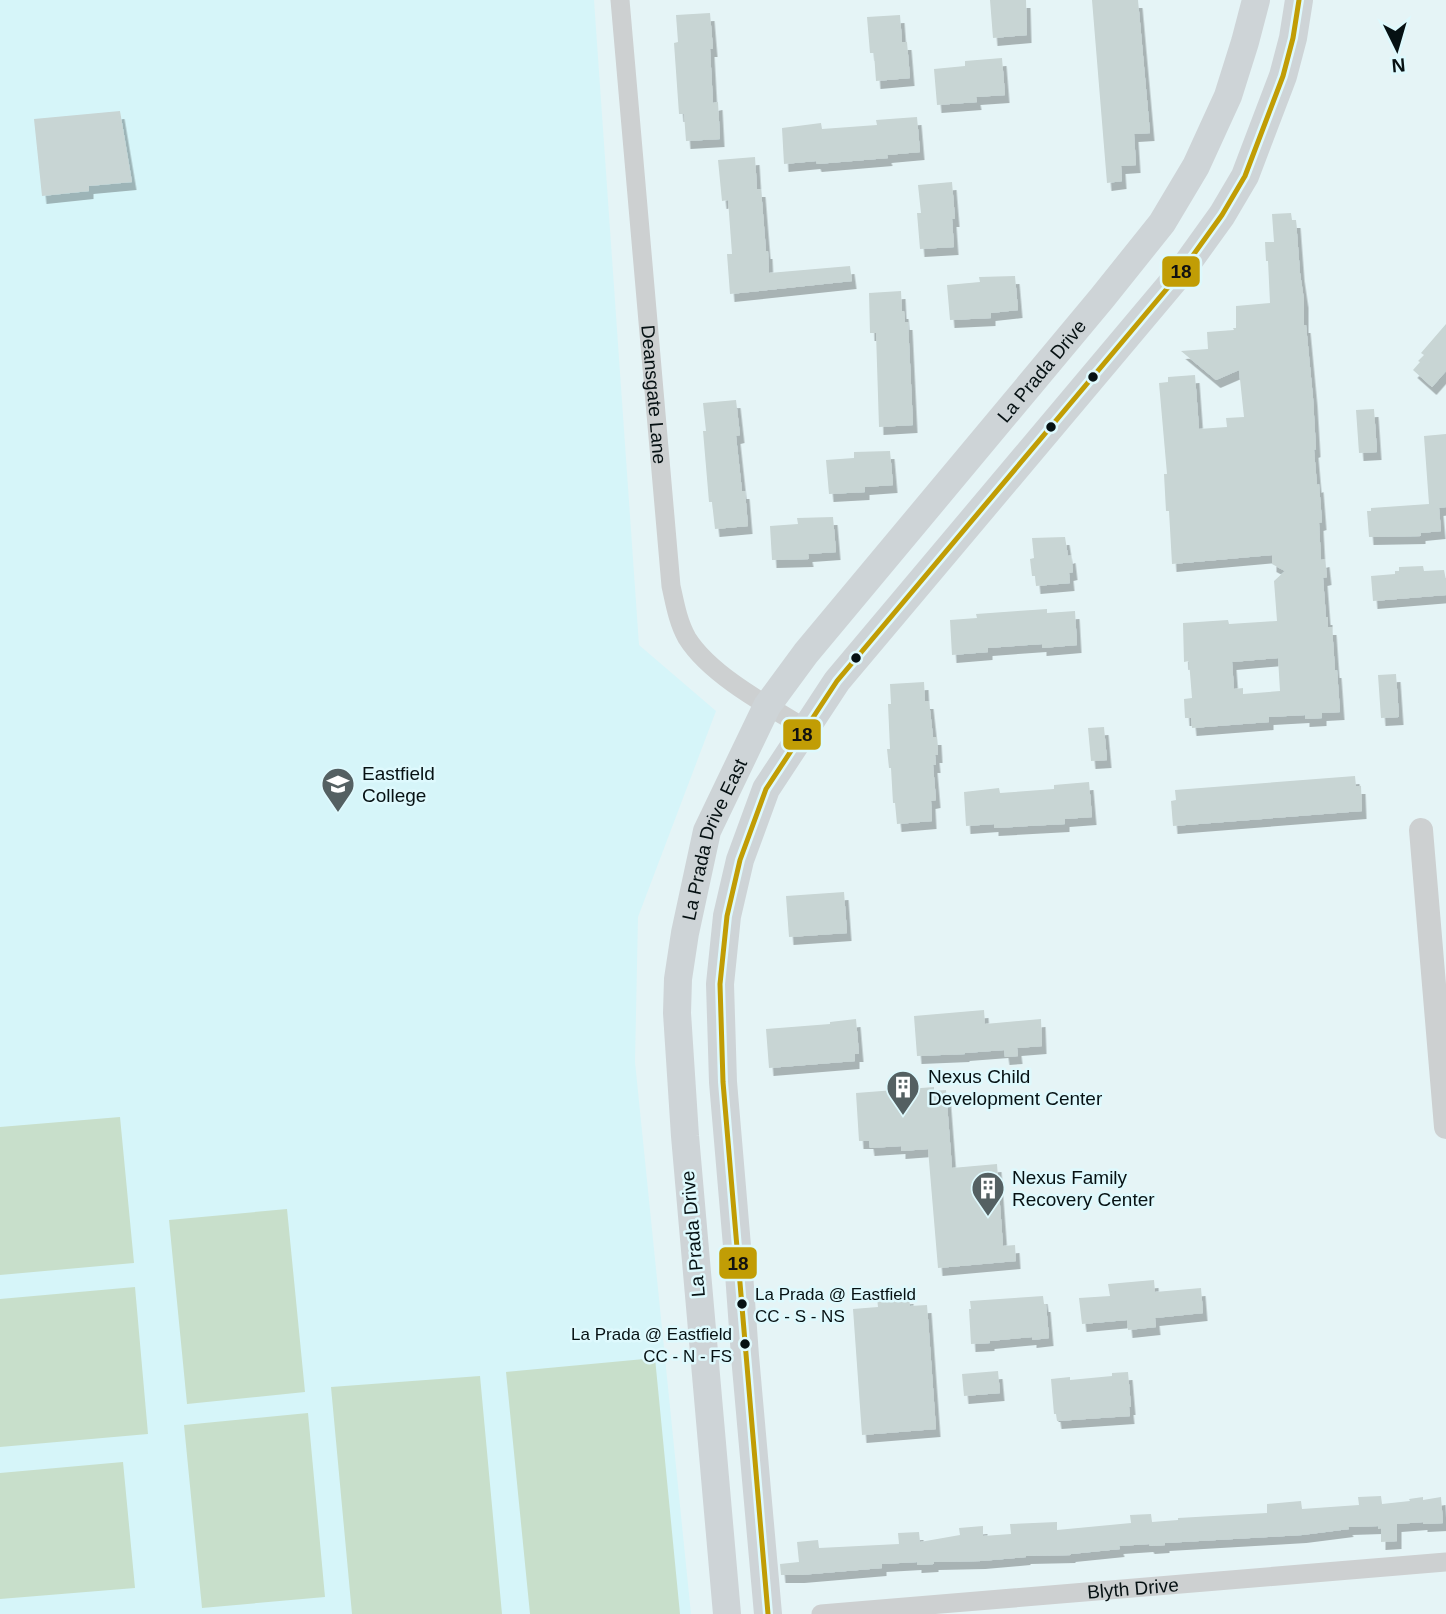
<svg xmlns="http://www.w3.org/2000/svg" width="1446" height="1614" font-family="Helvetica,sans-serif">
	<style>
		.built { fill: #d6f5f9 }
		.garden { fill: #c8dfcb }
		.building { fill: #c8d5d4; fill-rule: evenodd; filter: url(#shadow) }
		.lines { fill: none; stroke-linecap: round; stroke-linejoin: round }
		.minor { stroke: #cdd0d1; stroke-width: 19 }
		.tertiary { stroke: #cdd0d1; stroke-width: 24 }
		.secondary { stroke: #ced4d7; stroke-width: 28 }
		.bus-1-casing { stroke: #def9fd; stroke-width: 10 }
		.bus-1 { stroke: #c19d05; stroke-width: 5 }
		.bus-dot { fill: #061113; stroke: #def9fd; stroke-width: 2.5 }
		.labels { text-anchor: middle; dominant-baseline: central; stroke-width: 5; stroke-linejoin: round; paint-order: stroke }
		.bus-label { font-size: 17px; fill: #061113; stroke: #def9fd; text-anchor: start }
		.street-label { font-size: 19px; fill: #061113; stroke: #def9fd }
		.poi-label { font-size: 19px; fill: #061113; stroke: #def9fd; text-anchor: start }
		.line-badge { stroke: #def9fd; stroke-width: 2.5 }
		.pale-badge-label { font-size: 19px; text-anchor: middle; font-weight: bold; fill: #111 }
	</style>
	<defs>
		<filter id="shadow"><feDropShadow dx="4.5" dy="8" stdDeviation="0" flood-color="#0004"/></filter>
	</defs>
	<rect width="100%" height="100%" fill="#e5f4f6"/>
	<path class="built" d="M0,0H594L639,645L716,711L638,917L635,1062L691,1614H0Z"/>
	<path class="garden" d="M120,1117L134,1263L0,1275V1127Z
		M287,1209L305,1392L187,1404L169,1220Z
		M135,1287L148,1434L0,1447V1299Z
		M655,1358L680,1614H530L506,1372Z
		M480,1376L502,1614H352L331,1387Z
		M308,1413L325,1597L202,1608L184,1425Z
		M123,1462L135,1588L0,1599V1473Z"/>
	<path class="building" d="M990,0H1026L1027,35L993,38Z
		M1092,0H1138L1150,133L1134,134L1136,165L1121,166L1122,181L1107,183Z
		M710,13L713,49H710L713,103L718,102L720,139L686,141L684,114H679L674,43L678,42L676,15Z
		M900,15L902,42H907L910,78L876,81L874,53H870L867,17Z
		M1002,58L1005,95L976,97L977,102L937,105L934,69L965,66V61Z
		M120,111L132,182L89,186V191L42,196L34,119Z
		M917,117L920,152L887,155L888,158L817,164L816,161L784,164L782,128L821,123L822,129L877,125L876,120Z
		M755,157L757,189H761L766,251H768L769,273L850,266L852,281L730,294L727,254H732L728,200L722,201L718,160Z
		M952,182L955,219H952L954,247L920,249L917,213H921L918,185Z
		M1291,213L1292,220H1296L1300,273L1304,300V325H1306L1313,398L1316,449L1314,450L1317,485L1319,484L1322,522L1319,523L1321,560L1325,559L1327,577L1323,578L1326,617H1328V627H1332L1335,670H1337L1340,712L1322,713V718L1305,719V715L1269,717V722L1192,728L1191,718H1185L1184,699L1192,698L1189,661L1184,662L1183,623L1228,620L1229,624L1277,621L1274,581L1285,571L1272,564V555L1172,564L1169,511H1166L1164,474H1167L1159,383L1168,382V377L1195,375L1199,429L1227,427L1226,418L1244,417L1239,370L1216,380L1181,351L1208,349L1207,332L1234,330L1233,328H1236V306L1270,303L1268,261H1266L1265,242H1274L1272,214ZM1278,658L1280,691L1243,694V688L1234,689L1232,662Z
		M1015,276L1018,310L991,313V318L950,320L947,285L980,282L979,277Z
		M901,291L902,311H904L905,322H908L913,425L879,427L876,333H870L869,293Z
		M1446,324V371L1432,387L1413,370L1420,362L1418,361L1424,355L1421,353Z
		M736,400L740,435L736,436L742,491H745L748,526L715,529L712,502H709L703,431H706L703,403Z
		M1374,409L1377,452L1359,453L1356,410Z
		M1446,434V507L1439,508L1441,531L1421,533V536L1369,537L1367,511H1371V508L1429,504L1424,436Z
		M890,451L893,485L865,487V492L829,494L826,460L854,458V452Z
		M833,517L836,552L808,554L809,559L772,560L770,526L798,524L797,518Z
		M1065,537L1068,556L1071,555L1073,572L1069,573L1070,583L1036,586L1035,576H1032L1030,559L1034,558L1032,538Z
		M1423,566L1424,571L1444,570L1446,580V595L1373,601L1371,576L1395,574V571H1399V567Z
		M1047,609V613L1075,611L1077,645L1042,648V644L988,648V652L952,655L950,620L977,618L976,614Z
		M1396,674L1399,717L1381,718L1378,675Z
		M924,682L925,701H929L933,737H937L938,755H935L936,765H933L936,800L931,801L932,821L897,824L895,803H893L891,768H889L887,749H890L888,704H891L890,684Z
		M1104,727L1107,760L1091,761L1088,728Z
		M1355,776L1356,786H1361L1362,811L1173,826L1171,801L1176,800L1175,790Z
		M1089,782L1092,817L1065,819V824L994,828V824L966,826L964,792L999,788L1000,793L1054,789V785Z
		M844,892L847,933L789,937L786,896Z
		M984,1010L985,1024L1041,1019L1042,1046L1017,1048L1018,1056L1005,1057L1004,1050L965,1053V1054L917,1056L914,1016Z
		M856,1019L859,1054H855V1061L769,1068L766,1029L830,1024V1022Z
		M934,1087V1091L946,1090L952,1168L997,1164L1003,1246L1015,1245L1016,1261L938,1268L928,1149L901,1151V1146L870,1148L869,1141H859L856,1093Z
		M1154,1280L1155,1292L1201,1288L1203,1313L1155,1318L1156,1327L1128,1330L1127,1320L1082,1324L1079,1298L1110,1296L1108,1284Z
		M909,1296L910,1306L927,1305L936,1429L862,1435L853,1309L878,1307L877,1298Z
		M1043,1296L1044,1304H1046L1049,1338L1032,1340V1337L990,1341V1343L971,1344L969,1309H971L970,1301Z
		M998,1371L1000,1393L964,1396L962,1374Z
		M1128,1372L1131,1407H1129L1130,1416L1057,1421L1056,1414H1054L1051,1379L1070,1377V1380L1112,1376V1373Z
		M1381,1496L1382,1504L1410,1501L1409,1499L1423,1497V1500L1441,1497L1443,1523L1423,1524V1522L1397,1524V1541L1381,1542V1528L1378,1529V1526L1348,1527L1349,1529L1302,1535L1165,1543V1545L1150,1546L1149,1544L1119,1546L1120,1549L1071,1554V1555L1026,1556V1557L981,1561L934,1562V1564L917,1565V1562L882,1564V1568L800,1575H781L780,1564L799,1562L797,1542L818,1540L819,1548L899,1544L898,1533L919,1532L920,1542L960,1535L959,1528L983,1526V1536L1011,1534L1010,1524L1057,1522V1530L1131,1523L1130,1515L1151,1514L1152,1522L1178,1520V1518L1267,1513V1504L1301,1501L1302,1509L1359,1505L1358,1497Z"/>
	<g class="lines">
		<g class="minor">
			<path id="s1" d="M620,0L671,586C675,604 678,622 687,638C710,675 768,706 805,728"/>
			<path id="s2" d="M821,1614L1446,1562"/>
		</g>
		<path class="tertiary" d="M1421,830L1446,1127"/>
		<g class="secondary">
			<path id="s3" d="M727,1614L685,1136L677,1013L678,979L685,933L707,831L767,706L806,653L1102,298L1162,223L1196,166L1228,96L1245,42L1256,0"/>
			<path d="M768,1614L745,1356L737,1246L723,1082L720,984L727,916L740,860L766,789L837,681L1181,272L1222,215L1245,176L1283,76L1293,38L1299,0"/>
		</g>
		<defs>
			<path id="bus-1" d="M768,1614L723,1082L720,984L727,916L740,860L766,789L837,681L1181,272L1222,215L1245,176L1283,76L1293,38L1299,0"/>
		</defs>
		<use href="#bus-1" class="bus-1-casing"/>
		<use href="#bus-1" class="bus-1"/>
	</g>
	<defs>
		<symbol id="university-pin" viewBox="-11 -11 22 30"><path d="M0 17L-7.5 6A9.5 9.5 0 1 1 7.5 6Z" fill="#546062" stroke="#def9fd"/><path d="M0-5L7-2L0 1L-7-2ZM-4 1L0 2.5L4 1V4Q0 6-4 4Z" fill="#fff"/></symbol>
		<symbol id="building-pin" viewBox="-11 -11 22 30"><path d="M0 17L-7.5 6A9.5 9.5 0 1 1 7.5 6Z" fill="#546062" stroke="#def9fd"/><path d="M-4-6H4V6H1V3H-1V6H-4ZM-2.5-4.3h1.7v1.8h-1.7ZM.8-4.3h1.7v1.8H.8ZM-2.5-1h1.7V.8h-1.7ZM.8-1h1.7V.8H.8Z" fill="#fff"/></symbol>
	</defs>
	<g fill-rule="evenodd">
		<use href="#university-pin" x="319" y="765" width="38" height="52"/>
		<use href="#building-pin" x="884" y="1068" width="38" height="52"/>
		<use href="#building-pin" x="969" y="1169" width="38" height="52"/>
	</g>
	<g class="bus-dot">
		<circle cx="1093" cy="377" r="6"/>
		<circle cx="1051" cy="427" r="6"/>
		<circle cx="856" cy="658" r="6"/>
		<circle cx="742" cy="1304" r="6"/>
		<circle cx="745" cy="1344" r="6"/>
	</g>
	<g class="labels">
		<g class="bus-label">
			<text x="755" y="1294">La Prada @ Eastfield<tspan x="755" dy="22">CC - S - NS</tspan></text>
			<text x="732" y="1334" text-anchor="end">La Prada @ Eastfield<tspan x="732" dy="22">CC - N - FS</tspan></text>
		</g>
		<g class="street-label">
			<text stroke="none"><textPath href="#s3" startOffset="1360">La Prada Drive</textPath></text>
			<text stroke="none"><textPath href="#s1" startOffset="396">Deansgate Lane</textPath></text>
			<text stroke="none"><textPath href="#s3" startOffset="782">La Prada Drive East</textPath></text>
			<text transform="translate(693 1234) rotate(-95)">La Prada Drive</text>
			<text stroke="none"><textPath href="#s2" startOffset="313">Blyth Drive</textPath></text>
		</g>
		<g class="poi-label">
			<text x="362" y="773">Eastfield<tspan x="362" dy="22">College</tspan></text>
			<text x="928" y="1076">Nexus Child<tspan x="928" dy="22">Development Center</tspan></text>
			<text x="1012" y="1177">Nexus Family<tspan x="1012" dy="22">Recovery Center</tspan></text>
		</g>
	</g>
	<g class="line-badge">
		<rect x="1161" y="255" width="40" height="33" rx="7" fill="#c19d05"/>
		<rect x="782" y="718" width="40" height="33" rx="7" fill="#c19d05"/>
		<rect x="718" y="1246" width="40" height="34" rx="7" fill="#c19d05"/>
	</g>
	<g class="pale-badge-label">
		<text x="1181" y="278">18</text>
		<text x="802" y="741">18</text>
		<text x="738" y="1270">18</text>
	</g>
	<g transform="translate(1397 49) rotate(175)" stroke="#def9fd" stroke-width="5" paint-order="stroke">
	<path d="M0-5L12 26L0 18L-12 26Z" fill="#061113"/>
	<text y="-10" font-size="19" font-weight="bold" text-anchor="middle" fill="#061113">N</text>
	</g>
</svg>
